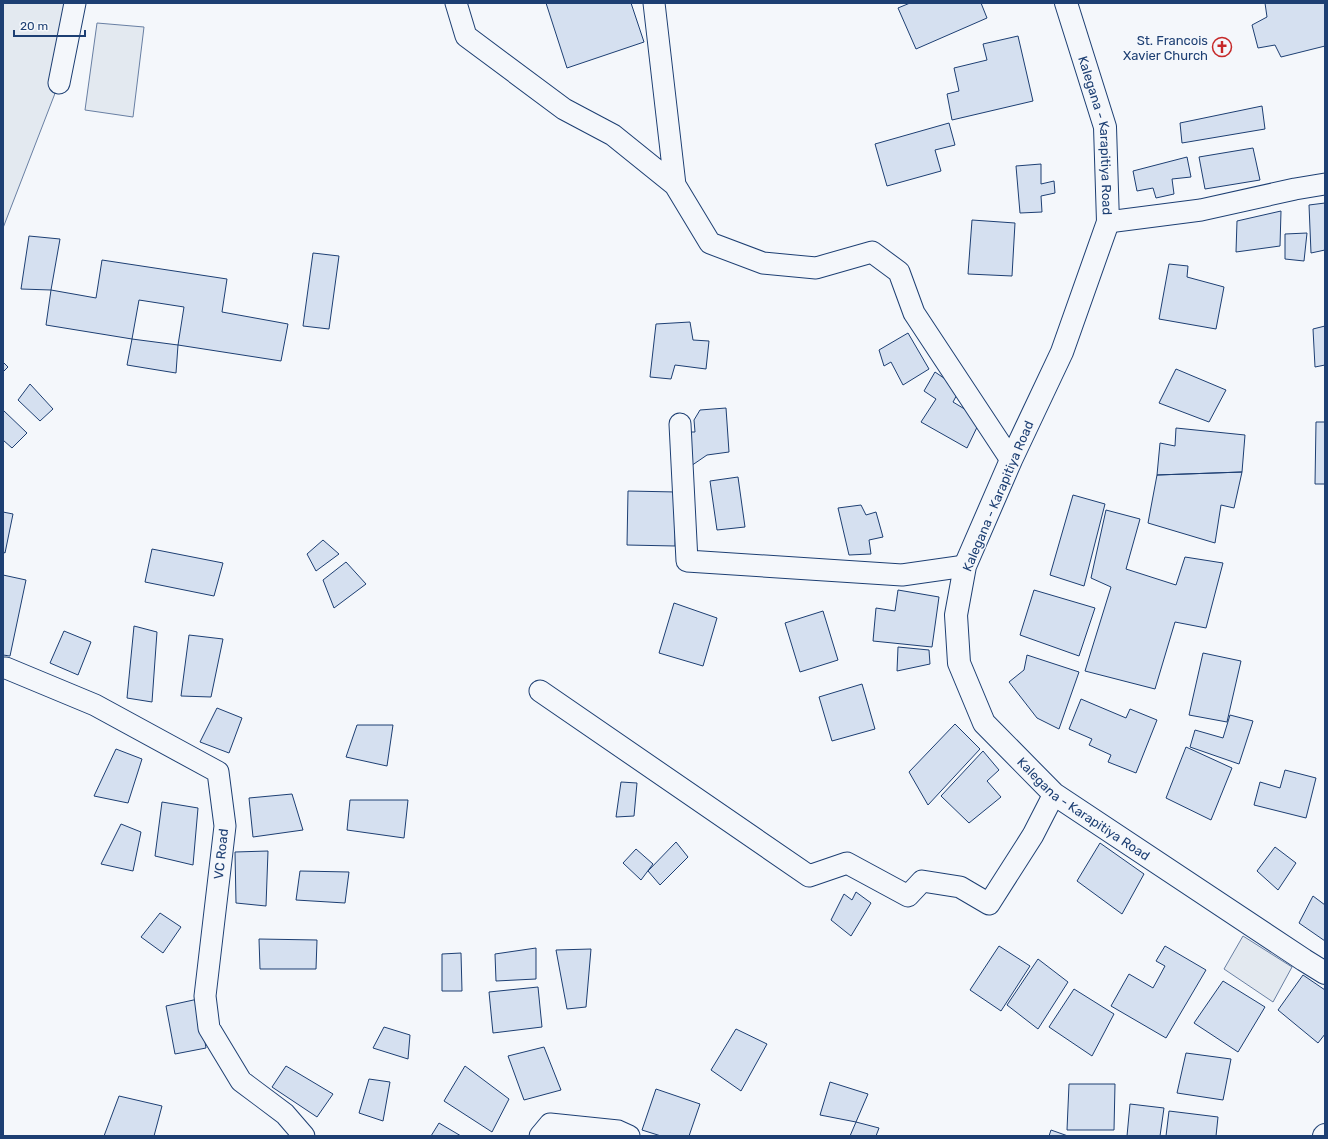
<svg xmlns="http://www.w3.org/2000/svg" width="1328" height="1139" font-family="Rubik,sans-serif">
	<style>
		.green { fill: #e3e9f0; stroke: #687fa3 }
		.building { fill: #d5e0f0; stroke: #1d3f73 }
		.lines { fill: none; stroke-linecap: round; stroke-linejoin: round }
		.minor-casing { stroke: #1d3f73; stroke-width: 23 }
		.secondary-casing { stroke: #1d3f73; stroke-width: 24 }
		.primary-casing { stroke: #1d3f73; stroke-width: 24 }
		.minor { stroke: #f4f7fb; stroke-width: 21 }
		.secondary { stroke: #f4f7fb; stroke-width: 22 }
		.primary { stroke: #f4f7fb; stroke-width: 22 }
		.labels { text-anchor: middle; dominant-baseline: central; stroke-width: 3; stroke-linejoin: round; paint-order: stroke }
		.poi-label { font-size: 13px; fill: #1d3f73; stroke: #f4f7fb; text-anchor: end }
		.street-label { font-size: 13px; fill: #1d3f73; stroke: #f4f7fb }
	</style>
	<rect width="100%" height="100%" fill="#f4f7fb"/>
	<path class="green" d="M3,3H75L59,83L3,228Z
		M97,23L144,27L133,117L85,110Z
		M1243,936L1292,967L1273,1002L1224,969Z"/>
	<path class="building" d="M546,3H631L644,42L567,68Z
		M910,3H981L987,18L916,49L898,8Z
		M1265,3H1325V46L1281,57L1275,45L1258,48L1252,25L1267,17Z
		M1018,36L1033,101L952,120L947,94L959,91L954,68L987,60L983,44Z
		M1262,106L1265,129L1182,143L1180,123Z
		M949,123L955,145L935,150L941,171L887,186L875,144Z
		M1253,148L1260,180L1205,189L1199,157Z
		M1187,157L1191,177L1172,179L1174,194L1156,198L1153,188L1137,191L1133,171Z
		M1041,164V184L1054,181L1055,193L1041,196L1042,212L1020,213L1016,166Z
		M1325,203V250L1311,253L1309,205Z
		M1281,211L1280,246L1236,252L1237,221Z
		M972,220L1015,223L1012,276L968,274Z
		M1307,233L1304,261L1285,259V234Z
		M29,236L60,239L51,290L21,289Z
		M313,253L339,256L329,329L303,326Z
		M102,260L227,279L222,312L288,324L281,361L178,345L184,307L139,300L132,339L46,325L51,290L96,298Z
		M1169,264L1188,266L1187,277L1224,287L1216,329L1159,319Z
		M690,322L693,340L709,341L706,369L675,365L671,379L650,377L656,324Z
		M1325,326V365L1315,367L1313,329Z
		M908,333L929,369L903,385L891,362L884,366L879,350Z
		M132,339L178,345L176,373L127,365Z
		M3,362L8,367L3,372Z
		M1176,369L1226,390L1209,422L1159,403Z
		M935,372L960,389L953,402L981,419L967,448L921,422L936,399L924,391Z
		M30,384L53,409L40,421L18,400Z
		M726,408L729,452L707,455L688,468L687,432H695L694,420L700,410Z
		M3,410L27,433L12,448L3,440Z
		M1316,422H1325V484H1315Z
		M1176,428L1245,435L1242,472L1157,475L1160,443L1175,446Z
		M1242,472L1234,508L1221,505L1215,543L1148,523L1157,475Z
		M738,477L745,527L717,530L710,481Z
		M628,491L676,492L675,546L627,545Z
		M1073,495L1105,504L1084,586L1050,575Z
		M861,505L866,515L876,512L883,537L869,540L871,554L849,555L838,508Z
		M1106,510L1140,519L1126,569L1176,585L1185,557L1223,563L1206,628L1175,622L1155,689L1085,671L1111,587L1091,578Z
		M3,512L13,514L5,553L3,552Z
		M323,540L339,554L316,571L307,554Z
		M152,549L223,563L214,596L145,582Z
		M346,562L366,584L334,608L323,580Z
		M3,575L26,580L10,656L3,655Z
		M898,590L939,597L932,647L873,641L876,608L895,611Z
		M1034,590L1095,608L1079,656L1020,635Z
		M674,603L717,618L703,666L659,653Z
		M823,611L838,660L800,672L785,623Z
		M134,626L157,632L152,702L127,698Z
		M64,631L91,642L78,675L50,663Z
		M189,635L223,639L211,697L181,696Z
		M898,647L929,650L930,664L897,671Z
		M1203,653L1241,661L1227,722L1189,715Z
		M1027,655L1079,672L1059,729L1037,718L1009,682L1024,670Z
		M862,684L875,729L832,741L819,697Z
		M1081,699L1126,718L1130,709L1157,720L1136,773L1108,762L1111,755L1089,745L1092,739L1069,729Z
		M217,708L242,718L229,753L200,742Z
		M1230,715L1253,721L1239,764L1190,747L1195,730L1223,738Z
		M955,724L980,749L928,805L909,772Z
		M357,725H393L387,766L346,757Z
		M1186,747L1232,768L1211,820L1166,798Z
		M116,749L142,759L128,803L94,796Z
		M983,751L999,770L987,781L1001,797L969,823L941,796Z
		M1285,770L1316,778L1306,818L1254,805L1260,782L1280,788Z
		M621,782L637,783L634,816L616,817Z
		M292,794L303,830L253,837L249,798Z
		M350,800H408L404,838L347,830Z
		M162,802L198,808L193,865L155,856Z
		M121,824L141,832L133,871L101,864Z
		M676,842L688,857L660,885L648,871Z
		M1100,843L1144,874L1122,914L1077,881Z
		M1275,847L1296,863L1278,890L1257,871Z
		M636,849L653,864L641,880L623,863Z
		M268,851L266,906L236,903L235,852Z
		M300,871L349,872L345,903L296,900Z
		M856,892L871,903L851,936L831,920L844,894L852,900Z
		M1313,896L1325,905V941L1299,923Z
		M160,913L181,927L163,953L141,937Z
		M259,939L317,940L316,969H260Z
		M999,946L1030,966L1001,1011L970,990Z
		M1165,946L1206,970L1166,1038L1111,1006L1129,974L1153,988L1165,966L1156,961Z
		M536,948V979L496,981L495,954Z
		M591,949L586,1007L567,1009L556,950Z
		M461,953L462,991H442V954Z
		M1038,959L1068,982L1038,1029L1007,1005Z
		M1303,975L1325,990V1034L1318,1043L1278,1010Z
		M1223,981L1265,1007L1238,1052L1194,1023Z
		M538,987L542,1027L493,1033L489,992Z
		M1074,989L1114,1014L1092,1056L1049,1027Z
		M198,999L206,1048L175,1054L166,1006Z
		M384,1027L410,1035L408,1059L373,1048Z
		M736,1029L767,1044L741,1091L711,1070Z
		M544,1047L561,1090L524,1100L508,1056Z
		M1186,1053L1231,1059L1223,1100L1177,1093Z
		M286,1066L333,1094L317,1117L272,1087Z
		M465,1066L509,1099L492,1132L444,1101Z
		M369,1079L390,1082L383,1121L359,1113Z
		M830,1082L868,1094L856,1122L820,1115Z
		M1069,1084H1115L1114,1130H1067Z
		M656,1089L700,1104L689,1136H661L642,1130Z
		M119,1096L162,1106L154,1136H104Z
		M1130,1104L1164,1108L1160,1136H1127Z
		M1169,1111L1218,1117L1216,1136H1166Z
		M856,1122L879,1128L876,1136H850Z
		M439,1123L461,1136H431Z
		M1051,1130L1068,1136H1049Z"/>
	<g class="lines">
		<defs>
			<path id="minor" d="M456,3L466,36L564,109L613,135L675,185
				M654,3L675,185L710,243L763,263L816,268L872,252L899,272L914,313L1011,460
				M59,83L75,3
				M1108,222L1201,210L1295,189L1325,184
				M680,424L687,561L902,575L965,566
				M3,668H6L95,705L218,772L225,826L205,996L209,1028L241,1081L285,1114L304,1136
				M540,691L809,876L847,863L908,896L922,881L960,887L989,904L1033,835L1054,794
				M540,1136L550,1124L618,1131L629,1136"/>
			<g id="secondary">
				<path id="s1" d="M1066,3L1105,127L1108,222L1062,352L1011,460L965,566L956,615L959,663L984,723L1054,794L1304,960L1325,973"/>
			</g>
			<path id="primary" d="M1324,1136L1325,1135"/>
		</defs>
		<use href="#minor" class="minor-casing"/>
		<use href="#secondary" class="secondary-casing"/>
		<use href="#primary" class="primary-casing"/>
		<use href="#minor" class="minor"/>
		<use href="#secondary" class="secondary"/>
		<use href="#primary" class="primary"/>
	</g>
	<defs>
		<symbol id="church-ring" viewBox="-11 -11 22 22"><circle r="9.5" fill="#f4f7fb" stroke="#c62828" stroke-width="1.5"/><path d="M-1.2-6h2.4v3.5h3.3v2.4h-3.3V6h-2.4V-.1h-3.3v-2.4h3.3Z" fill="#c62828"/></symbol>
	</defs>
	<g fill-rule="evenodd">
		<use href="#church-ring" x="1211" y="36" width="22" height="22"/>
	</g>
	<g class="labels">
		<g class="poi-label">
			<text x="1208" y="40">St. Francois<tspan x="1208" dy="15">Xavier Church</tspan></text>
		</g>
		<g class="street-label">
			<text stroke="none"><textPath href="#s1" startOffset="137">Kalegana - Karapitiya Road</textPath></text>
			<text transform="translate(998 496) rotate(-67)">Kalegana - Karapitiya Road</text>
			<text stroke="none"><textPath href="#s1" startOffset="893">Kalegana - Karapitiya Road</textPath></text>
			<text transform="translate(221 854) rotate(-84)">VC Road</text>
		</g>
	</g>
	<rect width="1328" height="1139" fill="none" stroke="#1d3f73" stroke-width="8"/>
	<path d="M14 30v6h71v-6" fill="none" stroke="#1d3f73" stroke-width="2"/>
	<text x="20" y="30" font-size="12" fill="#1d3f73" stroke="#f4f7fb" stroke-width="3" paint-order="stroke">20 m</text>
</svg>
